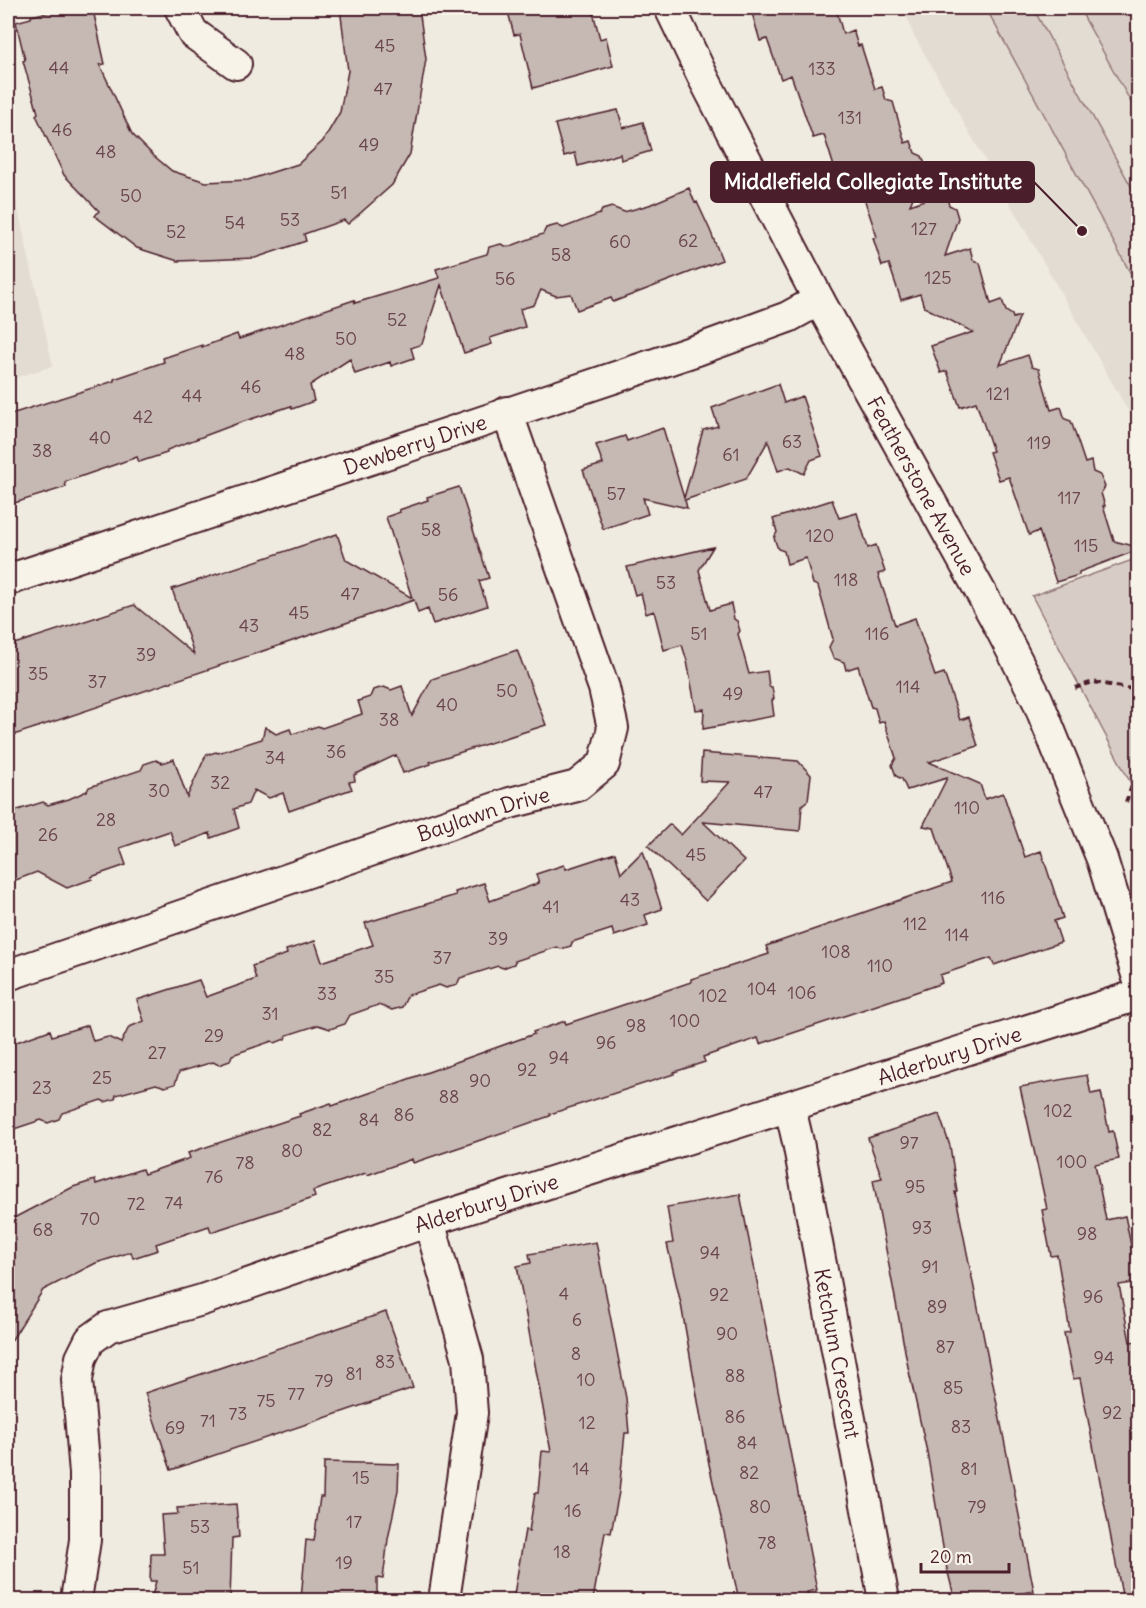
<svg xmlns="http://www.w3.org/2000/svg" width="1146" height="1608" font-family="Delius,sans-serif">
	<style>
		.built { fill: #e3dcd2 }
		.green { fill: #d8cdc6; stroke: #917678; stroke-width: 1.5 }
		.building { fill: #c6b8b3; stroke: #4a1f2b; stroke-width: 1.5 }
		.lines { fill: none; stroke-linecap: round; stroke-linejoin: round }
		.minor-casing { stroke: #4a1f2b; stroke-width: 34 }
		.path { stroke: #4a1f2b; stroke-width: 4; stroke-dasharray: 6 4.5; stroke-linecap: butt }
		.minor { stroke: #f7f3e8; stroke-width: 30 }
		.labels { text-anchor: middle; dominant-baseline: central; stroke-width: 6; stroke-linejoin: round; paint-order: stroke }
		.number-label { font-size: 18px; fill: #69454d }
		.street-label { font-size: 21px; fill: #4a1f2b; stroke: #f7f3e8 }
		.leader { fill: none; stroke: #4a1f2b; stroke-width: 2 }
		.callout-dot { fill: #4a1f2b; stroke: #f7f3e8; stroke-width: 2 }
		.callout { fill: #4a1f2b; stroke: #4a1f2b; stroke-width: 2 }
		.callout-label { font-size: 22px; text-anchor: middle; font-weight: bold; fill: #fff }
	</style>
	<rect width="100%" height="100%" fill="#f0ebe0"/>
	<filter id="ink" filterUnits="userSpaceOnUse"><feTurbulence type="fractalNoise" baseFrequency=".0167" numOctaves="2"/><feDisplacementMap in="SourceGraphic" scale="12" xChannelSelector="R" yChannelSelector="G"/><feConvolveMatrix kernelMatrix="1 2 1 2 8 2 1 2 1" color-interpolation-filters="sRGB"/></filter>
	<g filter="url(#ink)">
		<path class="built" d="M904,8H1138V428L913,34Z
			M8,164L53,366L8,380Z"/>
		<path class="green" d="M986,8H1033L1138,199V287Z
			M1079,8H1138V115Z
			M1138,558V797L1032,596Z"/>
		<path class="building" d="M65,8H72L73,14L93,10L105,64L100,65L132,134L154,156L172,171L206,182L248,180L298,164L323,141L340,112L348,71L340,8H419L426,59L410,154L392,185L348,224L344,220L304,234L306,241L255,258L178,261L137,248L95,216L99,211L64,175L36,115L38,113L23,61L25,60L16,22L31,18V16Z
			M507,8H592L600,39L606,37L613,66L533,88L520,34L514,35Z
			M769,8H836L843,34L853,30L858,46L861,45L875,89L882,87L886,100L893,102L905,143L911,141L915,153L922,156L926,167L910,205L945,193L949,205L955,208L958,218L945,256L970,248L973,260L980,263L991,304L1002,300L1006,311L1012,315L1013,318L1020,316L1000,365L1028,355L1032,367L1039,369L1051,410L1061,407L1065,419L1071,421L1085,463L1091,461L1093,472L1100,475L1105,487L1101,493L1105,506H1103L1114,541L1138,547V550L1079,572V575L1056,582L1039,531L1029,535L1009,477L999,480L989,452L993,451L976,402L960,407L947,371L941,373L931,346L973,332L924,307L920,294L901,300L889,264L882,266L873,238L877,237L860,186L842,192L824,135L813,138L791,75L781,79L767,39L760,41L752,13Z
			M618,110L623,128L643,122L651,151L621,160L620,154L578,166L575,153L564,156L555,124Z
			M689,188L695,203L697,202L710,230L722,260L613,302L611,298L577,310L571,294L556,296L541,290L534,305L520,309L525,327L490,338L492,344L464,353L441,285L422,344L411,348L414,358L391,366L390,362L355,374L350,359L310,385L314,401L292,409L291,406L236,424L167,450V453L139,462L137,457L65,482L66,487L8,505V415L114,381V379L164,362L163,358L202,345V347L237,334L239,339L354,300L355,303L439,278L436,269L487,254L489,247L501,244L508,247L543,234L546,228L557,225L563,228L600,214L602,210L612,207L624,212L649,205Z
			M778,384L784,403L802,396L822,456L811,460L804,474L790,467L778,471L768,441L746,479L685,500L687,508L643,498L648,514L603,529L583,470L603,464L596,445L625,436L627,441L663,428L684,498L703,430L718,426L712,408Z
			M459,487L489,578L479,581L487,606L433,624L428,609L418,613L414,600L8,737V646L134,605L194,654L172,589L337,534L346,560L412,598L386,517L400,512L399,510L428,500L427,497Z
			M832,500L839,518L857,513L868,548L876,545L885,572L878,574L895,625L915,618L935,676L944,673L960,720L969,717L978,746L929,762L980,784L985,799L1003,793L1025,857L1041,851L1063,918L1054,921L1061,942L994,965L991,958L940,975L942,983L916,992L760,1044L758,1038L703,1057L705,1062L674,1072V1074L550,1114V1116L472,1143L413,1163L412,1159L367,1175L366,1173L313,1191L315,1197L290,1206L211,1232L209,1226L156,1244L158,1250L133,1258L131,1252L96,1263L43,1290L8,1346V1221L73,1187L95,1180L96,1184L142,1169L144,1174L190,1158L188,1153L300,1116L299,1114L331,1103L332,1106L378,1090L534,1034L533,1032L565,1021L566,1024L644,998L691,982V979L769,954L766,946L952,882L934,828L923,826L947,778L907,790L902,779L896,776L892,765L896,758L884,721L879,723L875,708L871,707L858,666L846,670L844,662L833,658L829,647L833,639L818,586L813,584L806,558L787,564L784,551L778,549L774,538L777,532L773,519Z
			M713,547L699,570L710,610L731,604L734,619L737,621L740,631L738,634L749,674L767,671L769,686L772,687L774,698L772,701L774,716L703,729L704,709L696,710L687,661L682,645L664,650L654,611L646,614L641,593L635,595L627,567Z
			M517,650L546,725L430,762L431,764L403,773L396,755L354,775L355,781L349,782L352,789L289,811L283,793L269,798L254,790L248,804L234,809L239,828L211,838L210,833L175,846L170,831L120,848L126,865L91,877L92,879L67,888L37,872L8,883V813L43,802L48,805L69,799L87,791L89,787L141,770L144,764L156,760L162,763L174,759L187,797L206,755L216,752L218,753L262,739L265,727L276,734L290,729L292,734L318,726L322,728L362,714L358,701L370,697L373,690L384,687L391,690L402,686L412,716L432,679Z
			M702,753L798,761L811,775L808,800L802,805L800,831L703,822L744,861L706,901L648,846L670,824L681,835L730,782L700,781Z
			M643,851L662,909L645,915L648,925L614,936L612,929L572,942L571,946L561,949L557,947L515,961L514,964L503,968L498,966L460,978L457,985L446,988L439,985L408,995L402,1007L392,1010L378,1005L350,1015L345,1024L330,1029L318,1025L287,1035L285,1039L275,1043L272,1041L232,1055L230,1061L219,1065L213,1062L179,1072L175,1084L165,1087L156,1084L116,1095L115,1099L105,1102L101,1100L62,1113L59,1119L48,1123L41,1120L8,1131V1045L50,1030L52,1036L88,1025L93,1041L108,1037L121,1043L129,1027L144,1021L137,1000L199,980L206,997L256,979L252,966L287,954L286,950L315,941L322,962L373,945L365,923L456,895L455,892L484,883L490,901L539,883L536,874L564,865L566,869L615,853L621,873Z
			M1087,1075L1091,1094L1101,1092L1109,1132L1113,1131L1119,1159L1095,1164L1106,1220L1125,1216L1133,1255L1138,1254V1282L1119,1285L1130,1342L1138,1341V1600H1123L1080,1378L1073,1379L1064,1333L1070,1332L1057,1255L1051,1256L1042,1210L1047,1209L1020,1087Z
			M939,1114L950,1146L957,1192H955L1034,1591L987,1600H955L946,1565L927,1452L908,1367L873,1180L882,1178L868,1138Z
			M740,1194L817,1590L807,1592L809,1600H739L709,1464L681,1304L667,1244L673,1243L667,1207Z
			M596,1242L626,1398L629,1433H625L619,1492L611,1533L605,1532L593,1600H513L525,1530L529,1531L535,1493H538L542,1451L551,1452L517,1266L531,1263L529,1254Z
			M386,1312L413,1388L171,1470L145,1393Z
			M324,1462L399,1464L398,1490L388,1539L383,1579L377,1578V1600H301L306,1540L314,1541L320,1497H323Z
			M236,1504L239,1537L232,1538L230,1600H151L156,1581H150L151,1554H164L161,1515L178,1514L177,1508Z"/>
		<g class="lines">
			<defs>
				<g id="minor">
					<path d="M180,8L193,33L236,64"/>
					<path id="s1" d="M670,8L704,79L819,300L995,618L1037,699L1102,859L1138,978"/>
					<path id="s2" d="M8,580L700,349L788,317L819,300"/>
					<path id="s3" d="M8,975L510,803L577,786L604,764L613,728L604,688L507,412"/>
					<path id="s4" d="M790,1108L798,1142L884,1600"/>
					<path d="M429,1221L468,1359L472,1413L444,1600"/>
					<path id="s5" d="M76,1600L85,1540V1473L77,1380L81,1358L90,1340L108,1327L202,1300L429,1221L1138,995"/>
				</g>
			</defs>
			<use href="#minor" class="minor-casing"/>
			<path class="path" d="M1075,688L1093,682L1138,690
				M1126,802L1138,770"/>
			<use href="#minor" class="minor"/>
		</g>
	</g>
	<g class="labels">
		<g class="number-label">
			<text x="385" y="45">45</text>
			<text x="59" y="67">44</text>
			<text x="822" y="68">133</text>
			<text x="383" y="88">47</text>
			<text x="850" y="117">131</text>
			<text x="62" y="129">46</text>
			<text x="369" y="144">49</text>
			<text x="106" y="151">48</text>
			<text x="339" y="192">51</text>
			<text x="131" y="195">50</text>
			<text x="290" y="219">53</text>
			<text x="235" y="222">54</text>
			<text x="924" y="228">127</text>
			<text x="176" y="231">52</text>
			<text x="688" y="240">62</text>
			<text x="620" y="241">60</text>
			<text x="561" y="254">58</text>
			<text x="938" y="277">125</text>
			<text x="505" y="278">56</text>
			<text x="397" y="319">52</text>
			<text x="346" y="338">50</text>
			<text x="295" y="353">48</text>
			<text x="251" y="386">46</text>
			<text x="998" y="393">121</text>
			<text x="192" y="395">44</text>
			<text x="143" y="416">42</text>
			<text x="100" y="437">40</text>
			<text x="792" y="441">63</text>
			<text x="1039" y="442">119</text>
			<text x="42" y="450">38</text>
			<text x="731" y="454">61</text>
			<text x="616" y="493">57</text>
			<text x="1069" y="497">117</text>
			<text x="431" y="529">58</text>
			<text x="820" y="535">120</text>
			<text x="1086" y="545">115</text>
			<text x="846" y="579">118</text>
			<text x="666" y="582">53</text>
			<text x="350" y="593">47</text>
			<text x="448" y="594">56</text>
			<text x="299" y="612">45</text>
			<text x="249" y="625">43</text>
			<text x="699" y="633">51</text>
			<text x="877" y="633">116</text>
			<text x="146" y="654">39</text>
			<text x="38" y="673">35</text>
			<text x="97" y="681">37</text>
			<text x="908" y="686">114</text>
			<text x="507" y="690">50</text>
			<text x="733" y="693">49</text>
			<text x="447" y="704">40</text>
			<text x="389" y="719">38</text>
			<text x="336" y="751">36</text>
			<text x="275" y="757">34</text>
			<text x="220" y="782">32</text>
			<text x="159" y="790">30</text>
			<text x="763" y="791">47</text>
			<text x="967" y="807">110</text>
			<text x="106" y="819">28</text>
			<text x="48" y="834">26</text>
			<text x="696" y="854">45</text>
			<text x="993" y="897">116</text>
			<text x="630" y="899">43</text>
			<text x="551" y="906">41</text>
			<text x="915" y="923">112</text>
			<text x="957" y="934">114</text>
			<text x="498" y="938">39</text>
			<text x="836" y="951">108</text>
			<text x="442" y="957">37</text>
			<text x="880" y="965">110</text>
			<text x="384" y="976">35</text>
			<text x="762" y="988">104</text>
			<text x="802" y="992">106</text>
			<text x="327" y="993">33</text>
			<text x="713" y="995">102</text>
			<text x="270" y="1013">31</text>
			<text x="685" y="1020">100</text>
			<text x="636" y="1025">98</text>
			<text x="214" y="1035">29</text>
			<text x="606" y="1042">96</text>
			<text x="157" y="1052">27</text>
			<text x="559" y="1057">94</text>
			<text x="527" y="1069">92</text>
			<text x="102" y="1077">25</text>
			<text x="480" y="1080">90</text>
			<text x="42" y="1087">23</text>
			<text x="449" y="1096">88</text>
			<text x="1058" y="1110">102</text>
			<text x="404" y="1114">86</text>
			<text x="369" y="1119">84</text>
			<text x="322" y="1129">82</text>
			<text x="909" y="1142">97</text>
			<text x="292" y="1150">80</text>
			<text x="1072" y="1161">100</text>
			<text x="245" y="1162">78</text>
			<text x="214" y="1176">76</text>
			<text x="915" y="1186">95</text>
			<text x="174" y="1202">74</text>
			<text x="136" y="1203">72</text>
			<text x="90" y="1218">70</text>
			<text x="922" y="1227">93</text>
			<text x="43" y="1229">68</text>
			<text x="1087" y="1233">98</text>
			<text x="710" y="1252">94</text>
			<text x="930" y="1266">91</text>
			<text x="564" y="1293">4</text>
			<text x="719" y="1294">92</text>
			<text x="1093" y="1296">96</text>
			<text x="937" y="1306">89</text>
			<text x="577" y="1319">6</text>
			<text x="727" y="1333">90</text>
			<text x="945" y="1346">87</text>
			<text x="576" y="1353">8</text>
			<text x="1104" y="1357">94</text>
			<text x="385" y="1361">83</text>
			<text x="354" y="1373">81</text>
			<text x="735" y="1375">88</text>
			<text x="586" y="1379">10</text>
			<text x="324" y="1380">79</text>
			<text x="953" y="1387">85</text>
			<text x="296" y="1393">77</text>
			<text x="266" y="1400">75</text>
			<text x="1112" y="1412">92</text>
			<text x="238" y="1413">73</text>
			<text x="735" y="1416">86</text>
			<text x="208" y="1420">71</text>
			<text x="587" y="1422">12</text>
			<text x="961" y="1426">83</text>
			<text x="175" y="1427">69</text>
			<text x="747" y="1442">84</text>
			<text x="581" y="1468">14</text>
			<text x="969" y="1468">81</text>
			<text x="749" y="1472">82</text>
			<text x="361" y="1477">15</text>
			<text x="760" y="1506">80</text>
			<text x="977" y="1506">79</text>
			<text x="573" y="1510">16</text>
			<text x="354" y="1521">17</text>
			<text x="200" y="1526">53</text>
			<text x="767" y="1542">78</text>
			<text x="562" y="1551">18</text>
			<text x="344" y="1562">19</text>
			<text x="191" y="1567">51</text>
		</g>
		<g class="street-label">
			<text stroke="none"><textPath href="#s2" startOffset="429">Dewberry Drive</textPath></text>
			<text stroke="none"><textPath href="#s1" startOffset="540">Featherstone Avenue</textPath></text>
			<text stroke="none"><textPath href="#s3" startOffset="502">Baylawn Drive</textPath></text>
			<text stroke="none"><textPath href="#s5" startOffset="1170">Alderbury Drive</textPath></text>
			<text stroke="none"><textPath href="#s5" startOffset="684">Alderbury Drive</textPath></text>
			<text stroke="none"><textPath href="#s4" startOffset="250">Ketchum Crescent</textPath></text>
		</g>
	</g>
	<path class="leader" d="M1082 231L1034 182"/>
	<circle class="callout-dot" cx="1082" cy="231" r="6"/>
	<rect class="callout" x="711" y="162" width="323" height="40" rx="6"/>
	<g class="callout-label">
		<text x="873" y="189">Middlefield Collegiate Institute</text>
	</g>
	<rect width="1146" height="1608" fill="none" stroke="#f7f3e8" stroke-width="30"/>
	<rect x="15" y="15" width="1116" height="1578" fill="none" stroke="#4a1f2b" stroke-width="2" filter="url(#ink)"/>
	<path d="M921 1563v9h88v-9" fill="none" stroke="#4a1f2b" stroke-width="3"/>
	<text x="930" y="1563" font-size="18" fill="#4a1f2b" stroke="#f7f3e8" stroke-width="4.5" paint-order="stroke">20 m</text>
</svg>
